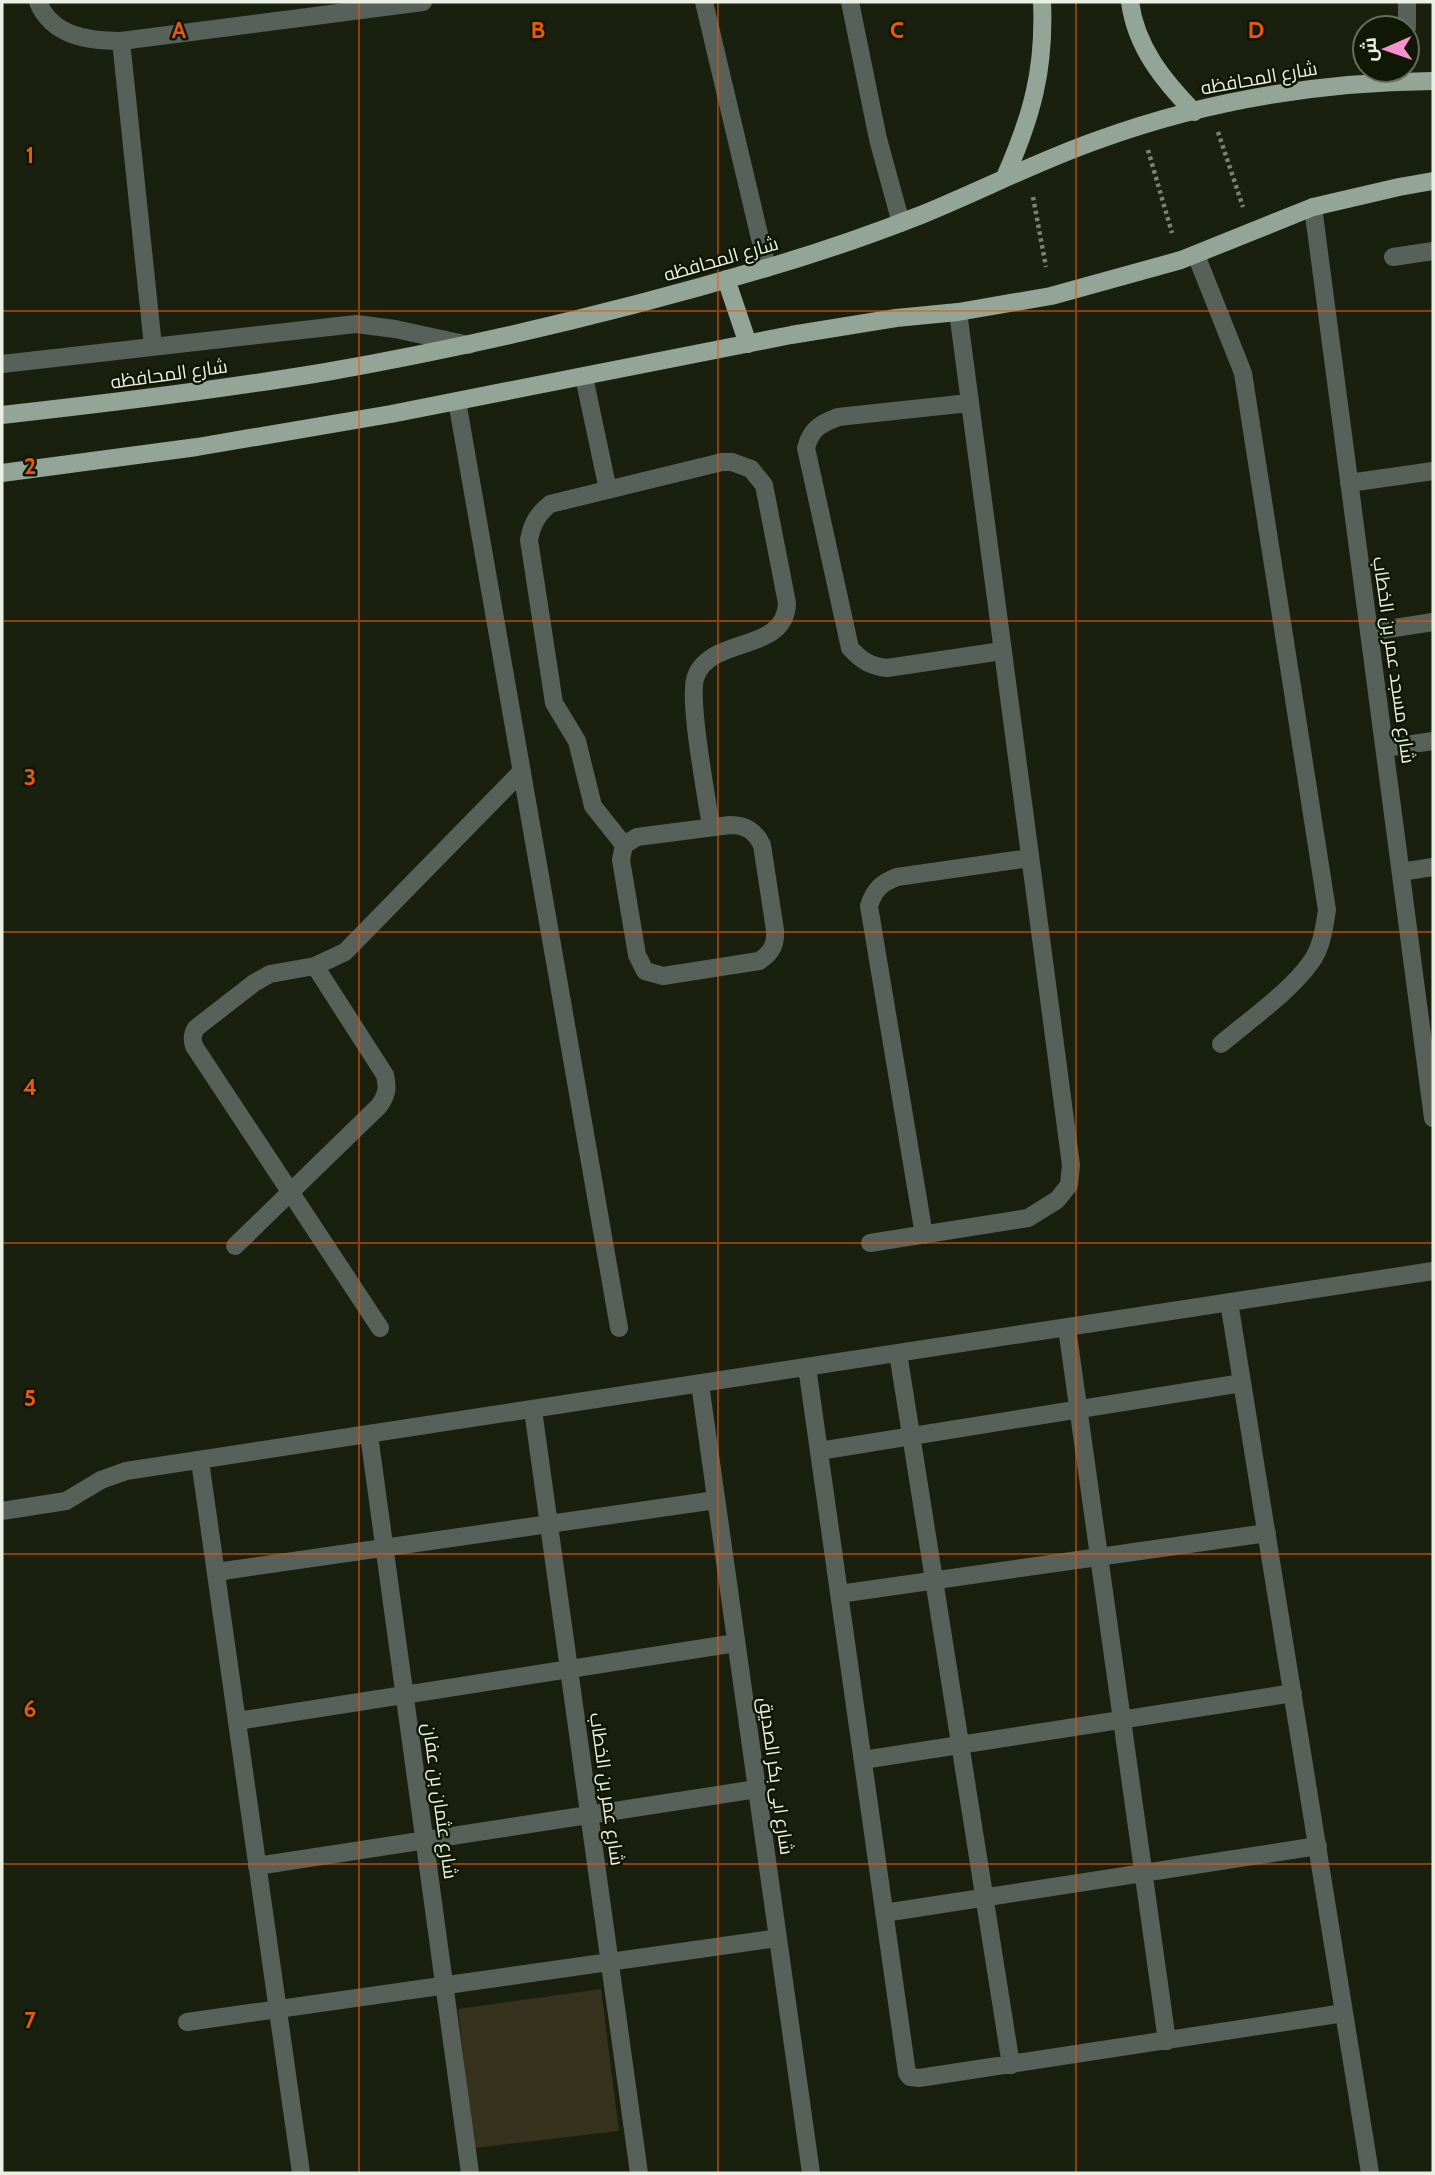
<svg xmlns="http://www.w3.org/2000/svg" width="1435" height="2175" font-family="Cabin,Cairo,sans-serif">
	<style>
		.building { fill: #37321d }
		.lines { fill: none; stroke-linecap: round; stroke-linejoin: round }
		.path { stroke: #7c8273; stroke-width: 4.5; stroke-dasharray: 3.5 3.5; stroke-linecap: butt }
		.service { stroke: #57615a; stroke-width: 18 }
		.minor { stroke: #57615a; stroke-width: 18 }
		.primary { stroke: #92a597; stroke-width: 18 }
		.grid { fill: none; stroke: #e8590c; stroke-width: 2; stroke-opacity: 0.55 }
		.labels { text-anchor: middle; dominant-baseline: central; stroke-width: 5; stroke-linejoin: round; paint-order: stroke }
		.street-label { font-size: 19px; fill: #ebf0e4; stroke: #101705 }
		.grid-label { font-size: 23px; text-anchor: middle; font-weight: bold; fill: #e8590c; stroke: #101705; stroke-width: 5; stroke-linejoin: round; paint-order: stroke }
	</style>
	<rect width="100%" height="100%" fill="#19200d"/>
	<path class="building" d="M601,1989L619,2131L474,2148L458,2009Z"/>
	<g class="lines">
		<path class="path" d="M1218,132L1243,207
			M1148,150L1172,233
			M1033,197L1046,267"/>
		<path class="service" d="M38,2C52,36 88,41 121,41L423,2
			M704,2L767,268
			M850,2L878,139L901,223
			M1407,28V2
			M121,41L153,346
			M1393,257L1433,251
			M2,364L356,324L395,329L469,345
			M584,377L608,490
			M969,403L838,417C820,424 811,429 806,448L850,648C862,661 870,666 887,668L1002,651
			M730,825C746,825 755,831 762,845L775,930C776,944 772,953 759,961L663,976L645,971L637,955L621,860L624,845L637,837Z
			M624,845L593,806L577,741L554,703L529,540C532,524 537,515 550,504L722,462H732L751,469L764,485L787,603C786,653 711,636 696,676C687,697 707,798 711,827
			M924,1235L869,906C874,890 881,883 897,877L1030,858
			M870,1243L1028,1218L1057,1200L1069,1185L1071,1165L958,312"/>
		<path class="minor" d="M1313,207L1433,1118
			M1196,255L1243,373L1327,910C1324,928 1322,947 1311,962C1291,991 1248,1021 1221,1044
			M457,401L619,1328
			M1349,483L1433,471
			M1369,632L1433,622
			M1385,748L1433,741
			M1401,872L1433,867
			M235,1246L379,1106C387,1095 388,1088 385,1075L315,966
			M1229,1302L1370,2173
			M380,1328L194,1046C192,1039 192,1035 196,1028L254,983L270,974L315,966L345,952L522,771
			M1067,1328L1167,2041
			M898,1353L1011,2065
			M807,1367L907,2073L910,2077L919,2078L1344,2013
			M700,1384L811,2173
			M533,1410L639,2173
			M369,1435L470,2173
			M819,1451L1242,1383
			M200,1461L301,2173
			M2,1511L66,1501L101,1480L126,1471L1433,1271
			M216,1572L716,1500
			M839,1594L1267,1533
			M237,1721L736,1643
			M863,1760L1293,1693
			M257,1866L757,1789
			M884,1913L1318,1846
			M187,2022L778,1938"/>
		<path class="primary" d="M1130,2C1136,47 1163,80 1194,112
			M1005,177C1032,116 1045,69 1042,2
			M726,279L748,344
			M2,415C110,403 218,390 326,372C474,346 621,311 766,268C818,253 870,235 921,215C980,191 1038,161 1098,140C1205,101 1320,82 1433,81
			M2,473L197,447L391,414L791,335L896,318L958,312L1051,296L1181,260L1313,207L1399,187L1433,181"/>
	</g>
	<path class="grid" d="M359,2V2173M718,2V2173M1076,2V2173M2,311H1433M2,621H1433M2,932H1433M2,1243H1433M2,1554H1433M2,1864H1433"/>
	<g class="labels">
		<g class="street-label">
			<text transform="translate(1259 78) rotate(-10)">شارع المحافظه</text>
			<text transform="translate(721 259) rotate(-16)">شارع المحافظه</text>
			<text transform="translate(169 374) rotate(-8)">شارع المحافظه</text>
			<text transform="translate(1394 660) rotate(82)">شارع مسجد عمر بن الخطاب</text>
			<text transform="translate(776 1776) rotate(82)">شارع ابى بكر الصديق</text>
			<text transform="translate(607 1789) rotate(82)">شارع عمر بن الخطاب</text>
			<text transform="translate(440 1801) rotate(82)">شارع عثمان بن عفان</text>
		</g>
	</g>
	<g class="grid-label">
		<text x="179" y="38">A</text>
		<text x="538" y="38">B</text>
		<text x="897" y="38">C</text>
		<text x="1256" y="38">D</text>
		<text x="30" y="163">1</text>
		<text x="30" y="474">2</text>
		<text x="30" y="785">3</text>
		<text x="30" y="1095">4</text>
		<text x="30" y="1406">5</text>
		<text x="30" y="1717">6</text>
		<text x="30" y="2028">7</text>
	</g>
	<rect width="1435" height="2175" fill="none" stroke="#ebf0e4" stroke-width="7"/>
	<g transform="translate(1386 49) rotate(268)"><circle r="33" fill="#101705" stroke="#686e5e" stroke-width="2"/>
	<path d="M0-5L12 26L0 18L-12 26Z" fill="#f790ce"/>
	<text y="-10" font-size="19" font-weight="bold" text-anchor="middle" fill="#ebf0e4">ش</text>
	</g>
</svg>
